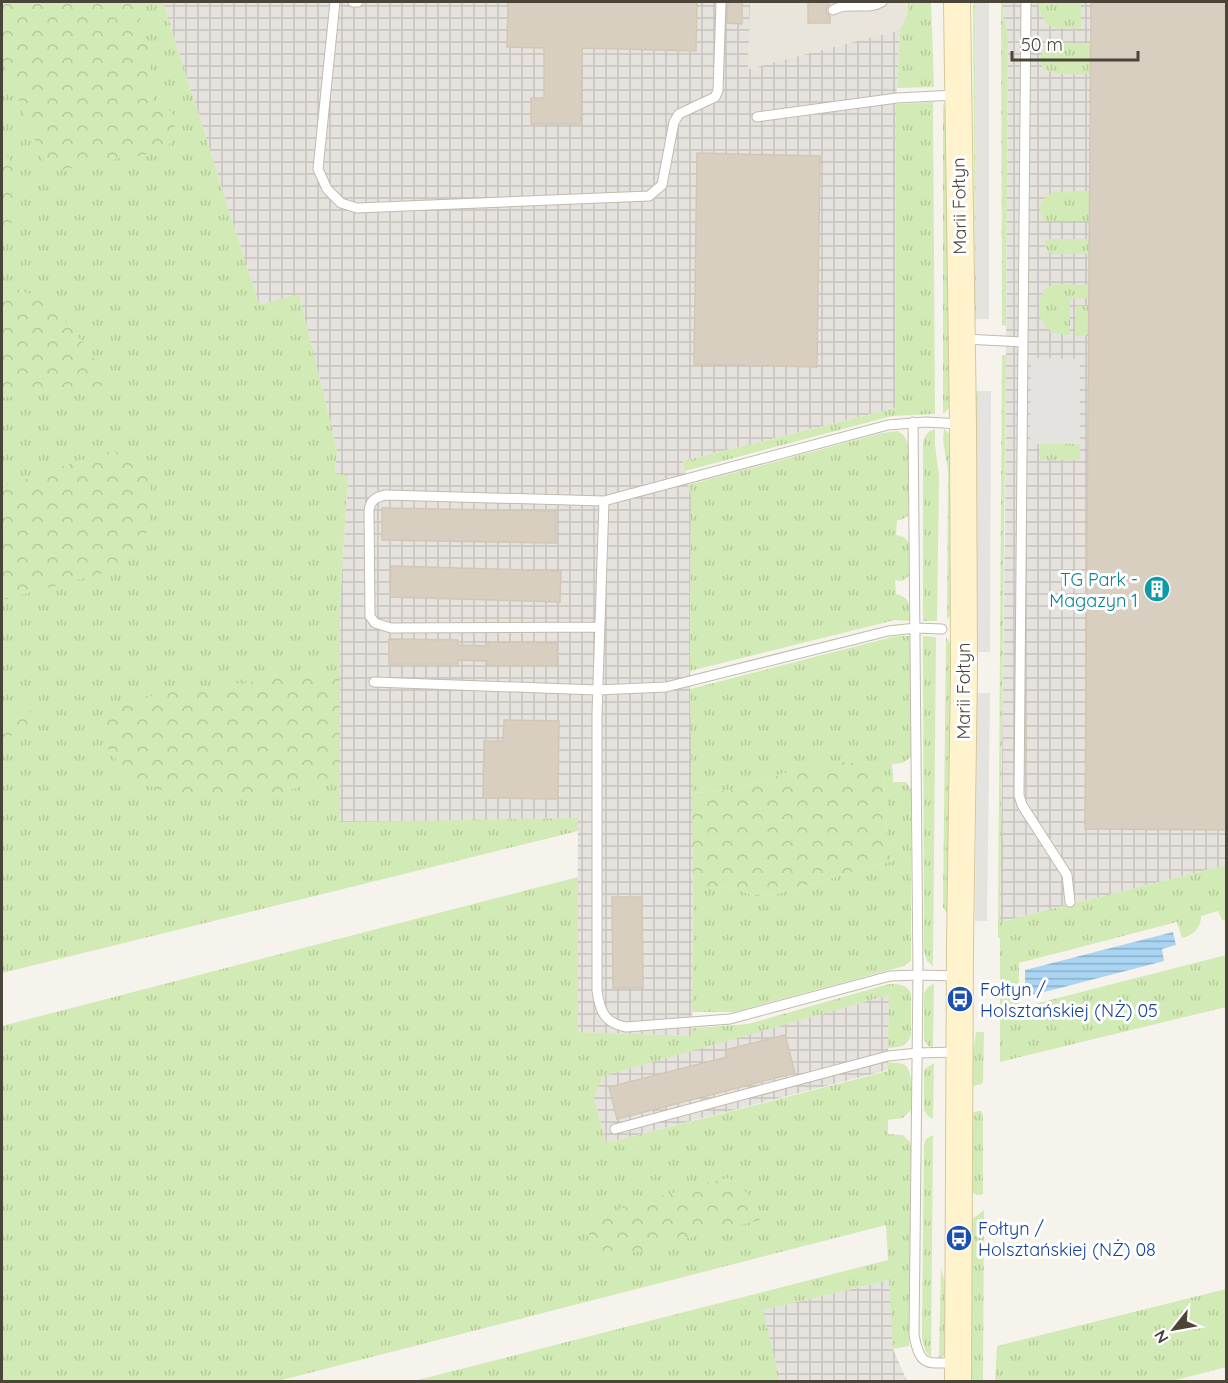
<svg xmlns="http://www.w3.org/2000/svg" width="1228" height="1383" font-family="Quicksand,sans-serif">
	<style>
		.residential { fill: #eae5da }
		.industrial { fill: url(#industrial-grid) }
		.grass { fill: url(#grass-tufts) }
		.forest { fill: url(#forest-crowns) }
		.parking { fill: #e5e3e0 }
		.water { fill: url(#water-rules) }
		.building { fill: #d8cfc1; stroke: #d3c7b4; stroke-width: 1.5 }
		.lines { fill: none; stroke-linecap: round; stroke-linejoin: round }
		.lane-casing { stroke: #c2bbae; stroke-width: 11 }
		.secondary-casing { stroke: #d6c79b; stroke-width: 28 }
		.lane { stroke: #fff; stroke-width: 9 }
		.secondary { stroke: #fff3cd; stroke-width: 26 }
		.labels { text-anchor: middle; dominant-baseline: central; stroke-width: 6; stroke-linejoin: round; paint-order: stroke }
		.street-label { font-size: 18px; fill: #4b4439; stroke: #fff }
		.culture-label { font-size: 18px; fill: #0d838f; stroke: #fff; text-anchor: end }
		.transit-label { font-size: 18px; fill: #164399; stroke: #fff; text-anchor: start }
	</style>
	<defs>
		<pattern id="industrial-grid" width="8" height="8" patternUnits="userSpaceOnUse" patternTransform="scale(1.5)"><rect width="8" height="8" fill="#e6e2dd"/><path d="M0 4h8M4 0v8" fill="none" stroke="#c7c3be"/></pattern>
		<pattern id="grass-tufts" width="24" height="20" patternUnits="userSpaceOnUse" patternTransform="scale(1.5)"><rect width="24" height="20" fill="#d2eab5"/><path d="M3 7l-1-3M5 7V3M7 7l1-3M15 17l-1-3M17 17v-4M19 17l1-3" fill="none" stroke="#b6ca9c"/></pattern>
		<pattern id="forest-crowns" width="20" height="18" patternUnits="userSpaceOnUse" patternTransform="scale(1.5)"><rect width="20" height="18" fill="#d2eab5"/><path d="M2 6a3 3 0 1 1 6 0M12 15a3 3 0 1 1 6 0" fill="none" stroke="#b6ca9c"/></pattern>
		<pattern id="water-rules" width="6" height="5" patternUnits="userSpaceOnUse" patternTransform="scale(1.5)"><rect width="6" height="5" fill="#a9d4f2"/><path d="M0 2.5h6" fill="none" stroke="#8caec5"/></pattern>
	</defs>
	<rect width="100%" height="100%" fill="#f6f3ec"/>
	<path class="residential" d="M750,2H908V13L900,30L748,69Z"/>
	<path class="industrial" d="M163,2H750L748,69L900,30L896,104L895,408L683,461L691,495L690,681L693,817L692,1036L577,1032L578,818L340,823V605L348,475H335L337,449L299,295L259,305Z
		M1003,2H1226V865L1000,922L1005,520L1008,36L1003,13Z
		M889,995L888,1070L606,1143L594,1098L602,1076Z
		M890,1280L893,1349L907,1381H780L762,1310Z"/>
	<path class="grass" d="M2,2H163L259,305L299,294L337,449L335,474L348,475L340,605V822L578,818V831L2,973Z
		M908,2H931L934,87L897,88L900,30L908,13Z
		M973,2H975L976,319H975Z
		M1001,2H1003V13L1008,36L1006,326L1002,325Z
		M1037,2H1081V29C1050,28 1047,33 1037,2Z
		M1090,43V74C1072,74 1024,80 1046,46L1051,44Z
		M933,102L935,414L892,416L685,471L683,461L895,408L896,104Z
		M943,104L946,109L951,406L943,414Z
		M1090,191L1089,221H1045C1035,209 1041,197 1054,192Z
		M1050,239H1089V254H1053L1049,252L1044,245L1045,242Z
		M1054,284L1089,285V298L1070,299V335C1063,335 1057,335 1051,331C1035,322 1034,291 1054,284Z
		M1076,306H1089V336H1075Z
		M1002,355H1006L1000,922L1226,865V921L1222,920L1218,911L1201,916C1201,928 1194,935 1182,938L1177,922L1019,963V1008L1226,955V1007L1000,1062V938H998Z
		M975,391H978L977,652L975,651Z
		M935,429V445L939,475L937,621H923V443C925,435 927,432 935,429Z
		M944,429L952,437L951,615L947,619L948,471L943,440Z
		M897,431C904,433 906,439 908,445V516L901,520H897L896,535L904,537L910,544L909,576L902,581L895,580L896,594C912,598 909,606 910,621L895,620L690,671L691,495L688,485L882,433Z
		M1041,444H1080V460H1041C1038,456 1039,448 1041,444Z
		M896,636H911V757L903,763L892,764L893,782H906L911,789V961L904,966L734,1012H692L693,886H720L735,889L755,896L776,894L892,861L886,839L887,814L886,796L882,776L801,768L734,790L692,793L690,689Z
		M923,636L936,637L933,966L927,961L924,951Z
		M946,637L952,647L951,912H946L943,907Z
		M578,877V1032L692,1036V1028L748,1024L889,984C899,984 907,984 911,994V1034C908,1047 901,1047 888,1048L889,995L603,1076L594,1098L606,1143L888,1071V1062C892,1063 899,1062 903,1064C915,1069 911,1098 911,1110L903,1118L888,1120V1134L903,1135L910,1142L911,1146L909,1346L893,1349L889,1280L763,1310L780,1381H414L888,1260L886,1225L278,1381L2,1382V1026Z
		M934,983L933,1048L928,1046L924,1039V993L927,988Z
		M976,1032H984L983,1081L982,1084L973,1086L971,1082L970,1076Z
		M934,1063L933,1119L928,1116L924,1110V1072L926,1068Z
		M978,1111H981L983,1115V1194C978,1196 974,1195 971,1190V1114Z
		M933,1135L931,1358L925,1350L922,1337L924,1144L926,1139Z
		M984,1210L983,1381L966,1382L971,1220Z
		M941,1268L949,1298V1346L945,1354L939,1359Z
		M1226,1289V1367L1172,1381H995L997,1346Z"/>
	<path class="forest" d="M2,2H135L150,50L153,101C178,115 176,112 173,141L166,147L141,156L121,158L57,171L49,172L45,164L2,59Z
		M2,142L16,176L21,201L13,222L2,226Z
		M9,286L39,297L72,328L95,360L104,385L86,391L75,386L2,398V290Z
		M125,451L148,475L153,500L146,535L114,570L2,600V487L102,453Z
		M340,670V776L286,791L251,798L221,801L166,792L128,777L108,748L103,715L135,699L172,692Z
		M29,708L33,730L2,738V715Z
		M837,762L863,763L882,776L886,796L887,814L886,839L892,861L776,894L755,896L735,889L720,886H693L692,793L734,790L801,768Z
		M729,1178L741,1188L754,1200L760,1220L598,1261L587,1229L593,1217L709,1182Z"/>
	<path class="parking" d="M975,2H989V319H976Z
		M1031,358L1080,359V444H1030Z
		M978,391H991L990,652H977Z
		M977,693H990L987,921H975Z"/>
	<path class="water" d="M1173,932L1176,945L1162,949L1164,961L1025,997V970Z"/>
	<path class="building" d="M508,2H697L696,51L582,48L581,124H531V98H544V48L507,47Z
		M728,2H742V24L727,23Z
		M808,2H830L826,10L827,13L830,16V23H808Z
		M1091,2H1227V830L1085,829Z
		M697,153L820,156L817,367L694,364Z
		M382,508L556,511V543L382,540Z
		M391,566L561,571L560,602L390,597Z
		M389,639L458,640V645L488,646V642L557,643V666H487V661L458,660V664H389Z
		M504,720L559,721L558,799L483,798L484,741H503Z
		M612,897H642L643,988H613Z
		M785,1035L795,1073L617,1119L609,1087L727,1057L725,1050Z"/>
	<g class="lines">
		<defs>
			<path id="lane" d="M335,2L318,169L327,189L341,203L357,208L649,196L662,185L674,122L679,114L715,97L718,91L721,2
				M353,2H358
				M1026,2L1019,795L1022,805L1067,875L1070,902
				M833,10C848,1 867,11 882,2
				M757,117L897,98L955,95
				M965,339L1022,342
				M913,422L918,975L914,1335C920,1367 927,1364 956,1362
				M599,627L391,628L375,623L370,616L369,511C370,500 376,497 386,495L604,501
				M374,682L597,690L666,687L888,631L916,628L942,629
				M958,976L918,975L890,976L730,1019L626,1027C605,1023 600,1012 597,991V714L604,501L888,425L926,422L960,424
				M615,1129L888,1056L918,1053L957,1052"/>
			<path id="secondary" d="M957,2L963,424L964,673L960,945L958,1382"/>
		</defs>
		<use href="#lane" class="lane-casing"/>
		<use href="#secondary" class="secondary-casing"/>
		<use href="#lane" class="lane"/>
		<use href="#secondary" class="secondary"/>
	</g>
	<defs>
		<symbol id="building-disc" viewBox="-11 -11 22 22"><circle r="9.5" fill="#0f9aa8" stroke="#fff"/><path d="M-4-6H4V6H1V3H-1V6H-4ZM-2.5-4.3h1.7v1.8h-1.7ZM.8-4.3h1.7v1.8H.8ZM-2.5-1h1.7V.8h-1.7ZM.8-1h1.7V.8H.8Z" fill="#fff"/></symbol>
		<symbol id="bus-disc" viewBox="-11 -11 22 22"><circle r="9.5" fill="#1a4fb4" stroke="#fff"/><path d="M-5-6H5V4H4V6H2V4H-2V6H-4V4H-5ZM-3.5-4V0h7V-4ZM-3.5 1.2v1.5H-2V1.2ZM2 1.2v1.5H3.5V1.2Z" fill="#fff"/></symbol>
	</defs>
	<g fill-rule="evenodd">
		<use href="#building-disc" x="1142" y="574" width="30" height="30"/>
		<use href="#bus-disc" x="945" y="984" width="30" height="30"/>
		<use href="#bus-disc" x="944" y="1223" width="30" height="30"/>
	</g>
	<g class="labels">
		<g class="street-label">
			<text transform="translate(959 206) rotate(-91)">Marii Fołtyn</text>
			<text transform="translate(963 691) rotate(-90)">Marii Fołtyn</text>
		</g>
		<g class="culture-label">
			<text x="1138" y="579">TG Park -<tspan x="1138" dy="21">Magazyn 1</tspan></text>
		</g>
		<g class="transit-label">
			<text x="980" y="989">Fołtyn /<tspan x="980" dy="21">Holsztańskiej (NŻ) 05</tspan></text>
			<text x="978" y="1228">Fołtyn /<tspan x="978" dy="21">Holsztańskiej (NŻ) 08</tspan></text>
		</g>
	</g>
	<rect width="1228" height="1383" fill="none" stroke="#4b4439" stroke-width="6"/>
	<g transform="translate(1174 1329) rotate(239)" stroke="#ffffff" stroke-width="4.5" paint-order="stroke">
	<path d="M0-4.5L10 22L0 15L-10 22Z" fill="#4b4439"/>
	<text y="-9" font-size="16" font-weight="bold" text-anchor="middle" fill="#4b4439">N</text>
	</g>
	<path d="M1012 51v9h126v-9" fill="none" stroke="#4b4439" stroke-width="3"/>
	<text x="1021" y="51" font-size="18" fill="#4b4439" stroke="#ffffff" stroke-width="4.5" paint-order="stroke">50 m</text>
</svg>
